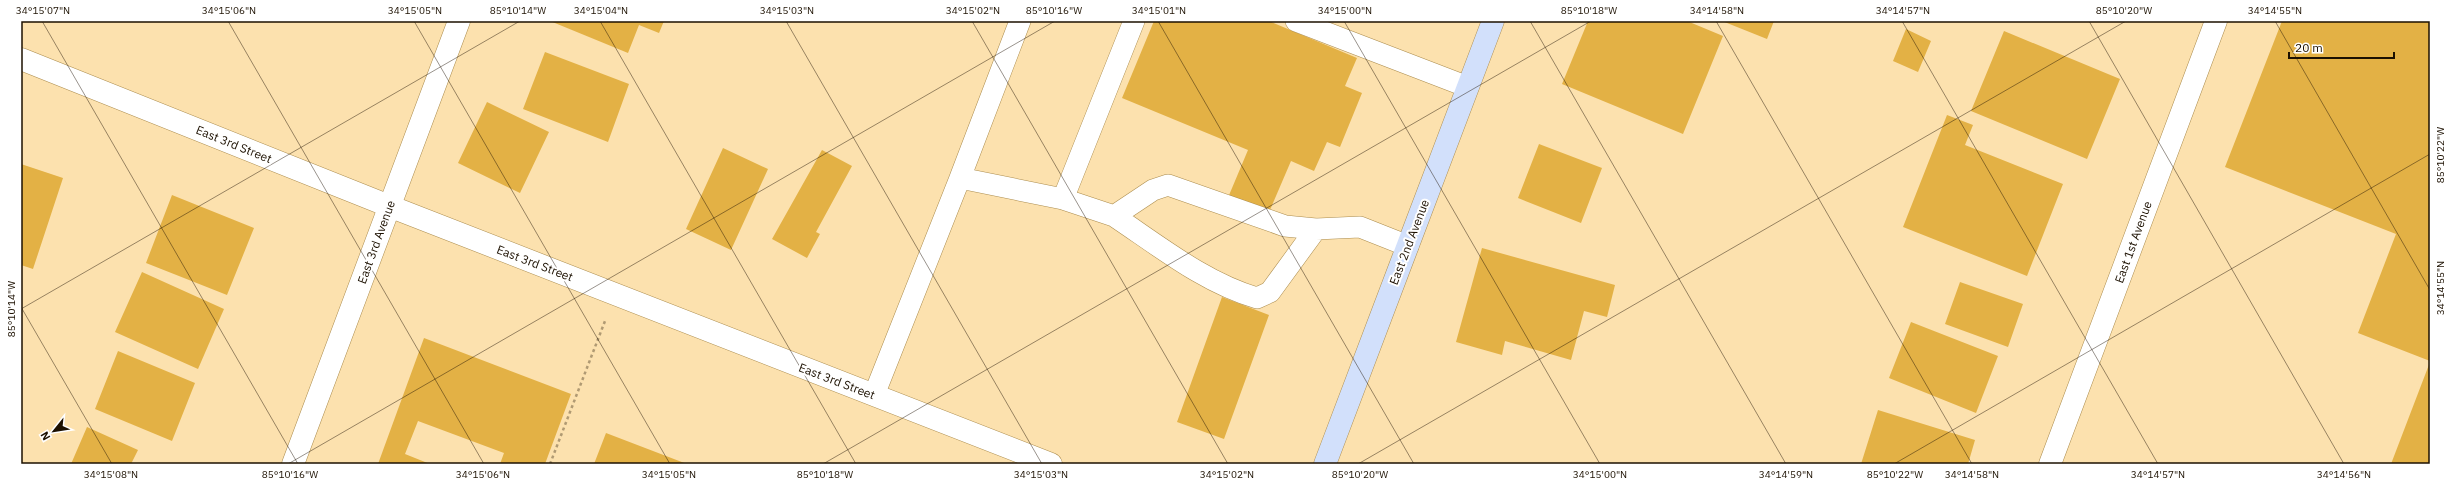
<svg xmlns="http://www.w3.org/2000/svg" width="2451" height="485" font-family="'IBM Plex Sans',sans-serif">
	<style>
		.building { fill: #e3b145 }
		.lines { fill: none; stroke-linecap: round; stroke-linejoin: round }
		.service-casing { stroke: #ac8d4e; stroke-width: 22 }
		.tertiary-casing { stroke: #ac8d4e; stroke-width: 23 }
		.secondary-casing { stroke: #ac8d4e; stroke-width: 23 }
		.path { stroke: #b09a73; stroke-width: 2.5; stroke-dasharray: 3 3; stroke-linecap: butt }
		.service { stroke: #fff; stroke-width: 21 }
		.tertiary { stroke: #fff; stroke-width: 22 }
		.secondary { stroke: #d2e0fb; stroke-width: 22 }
		.ticks { fill: none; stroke: #1c1000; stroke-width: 1; stroke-opacity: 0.45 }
		.labels { text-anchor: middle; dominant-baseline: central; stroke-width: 4; stroke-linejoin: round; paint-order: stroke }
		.street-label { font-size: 12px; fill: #1c1000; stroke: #fff }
		.neatline { fill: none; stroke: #1c1000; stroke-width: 1.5 }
		.ticks-label { font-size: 10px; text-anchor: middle; fill: #1c1000 }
	</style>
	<rect width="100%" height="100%" fill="#fce1ae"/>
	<path class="building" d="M550,21H664L659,33L639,25L628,53Z
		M1154,21H1269L1357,58L1345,86L1362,93L1340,147L1327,142L1314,171L1291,161L1267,217L1227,200L1248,150L1122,98Z
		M1588,21H1687L1723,36L1683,134L1562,84Z
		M1722,21H1774L1767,39Z
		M2282,21H2430V361L2358,333L2396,234L2225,167Z
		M1906,29L1931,41L1918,72L1893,61Z
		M2004,31L2120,79L2087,159L1971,111Z
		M545,52L629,84L608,142L523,109Z
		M487,102L549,132L520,193L458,163Z
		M1947,115L1973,125L1965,145L2063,184L2027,276L1903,227Z
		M1539,144L1602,168L1581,223L1518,198Z
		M723,148L768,169L731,250L686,229Z
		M822,150L852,166L816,232L820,234L807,258L772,239Z
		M21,164L63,178L33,269L21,265Z
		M172,195L254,228L227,295L146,263Z
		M1482,248L1615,285L1607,317L1584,311L1571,360L1505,341L1502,355L1456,342Z
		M142,272L224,309L198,369L115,332Z
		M1960,282L2023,304L2008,347L1945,324Z
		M1222,297L1269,315L1224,439L1177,422Z
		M1911,322L1998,356L1976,413L1889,378Z
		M424,338L571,394L545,464H500L504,453L418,421L405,454L430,464H378Z
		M118,351L195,383L172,441L95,409Z
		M2430,362V464H2391Z
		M1878,410L1975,440L1968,464H1861Z
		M87,427L138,450L131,464H71Z
		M606,433L687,464H594Z"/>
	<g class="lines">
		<defs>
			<path id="service" d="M1296,21L1468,87
				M960,178L1020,21
				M1063,199L1114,216L1153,190L1168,185L1285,226L1316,229L1360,227L1408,246
				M1114,216C1159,246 1205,283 1257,298L1270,292L1316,229
				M874,395L960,178L1063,199L1134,21"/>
			<path id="tertiary" d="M21,59L389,206L1051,464
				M293,464L459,21
				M2050,464L2216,21"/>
			<path id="secondary" d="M1325,464L1493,21"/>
		</defs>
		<use href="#service" class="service-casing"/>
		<use href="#tertiary" class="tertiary-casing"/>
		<use href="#secondary" class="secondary-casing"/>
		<path class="path" d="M550,464L605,321"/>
		<use href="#service" class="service"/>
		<use href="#tertiary" class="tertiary"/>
		<use href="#secondary" class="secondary"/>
	</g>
	<path class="ticks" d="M42,21L298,464M228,21L484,464M414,21L670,464M600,21L856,464M786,21L1042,464M972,21L1228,464M1158,21L1414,464M1344,21L1600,464M1530,21L1786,464M1716,21L1972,464M1902,21L2158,464M2089,21L2344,464M2275,21L2430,290M21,307L112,464M21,309L520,21M288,464L1055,21M823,464L1591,21M1358,464L2126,21M1894,464L2430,154M2429,464L2430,463"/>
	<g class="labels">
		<g class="street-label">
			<text transform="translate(234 144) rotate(22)">East 3rd Street</text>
			<text transform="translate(376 242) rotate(-70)">East 3rd Avenue</text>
			<text transform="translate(1409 242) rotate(-69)">East 2nd Avenue</text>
			<text transform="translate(2133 242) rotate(-70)">East 1st Avenue</text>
			<text transform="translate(535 263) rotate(21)">East 3rd Street</text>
			<text transform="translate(837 381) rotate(21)">East 3rd Street</text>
		</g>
	</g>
	<rect width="2451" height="485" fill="none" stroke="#ffffff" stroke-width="44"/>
	<g transform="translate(54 431) rotate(240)" stroke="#ffffff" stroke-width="3" paint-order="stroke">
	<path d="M0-3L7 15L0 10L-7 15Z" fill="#1c1000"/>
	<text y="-6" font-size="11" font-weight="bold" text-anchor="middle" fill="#1c1000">N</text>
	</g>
	<path d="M2289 52v6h105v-6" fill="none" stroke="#1c1000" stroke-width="2"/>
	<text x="2295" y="52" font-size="12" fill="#1c1000" stroke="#ffffff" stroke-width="3" paint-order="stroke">20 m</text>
	<rect x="22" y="22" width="2407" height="441" class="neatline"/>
	<g class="ticks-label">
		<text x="43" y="14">34°15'07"N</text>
		<text x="229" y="14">34°15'06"N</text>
		<text x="415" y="14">34°15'05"N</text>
		<text x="518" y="14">85°10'14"W</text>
		<text x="601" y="14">34°15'04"N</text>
		<text x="787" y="14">34°15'03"N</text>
		<text x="973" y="14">34°15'02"N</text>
		<text x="1054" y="14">85°10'16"W</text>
		<text x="1159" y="14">34°15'01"N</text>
		<text x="1345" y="14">34°15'00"N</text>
		<text x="1589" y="14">85°10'18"W</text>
		<text x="1717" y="14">34°14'58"N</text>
		<text x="1903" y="14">34°14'57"N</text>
		<text x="2124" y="14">85°10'20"W</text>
		<text x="2275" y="14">34°14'55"N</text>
		<text transform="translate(2440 155) rotate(-90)" y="4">85°10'22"W</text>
		<text transform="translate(2440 288) rotate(-90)" y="4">34°14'55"N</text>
		<text transform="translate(11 309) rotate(-90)" y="4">85°10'14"W</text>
		<text x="111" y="478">34°15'08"N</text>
		<text x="290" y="478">85°10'16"W</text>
		<text x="483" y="478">34°15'06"N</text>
		<text x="669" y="478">34°15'05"N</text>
		<text x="825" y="478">85°10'18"W</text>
		<text x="1041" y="478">34°15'03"N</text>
		<text x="1227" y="478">34°15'02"N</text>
		<text x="1360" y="478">85°10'20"W</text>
		<text x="1600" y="478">34°15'00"N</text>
		<text x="1786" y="478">34°14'59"N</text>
		<text x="1895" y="478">85°10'22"W</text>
		<text x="1972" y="478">34°14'58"N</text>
		<text x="2158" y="478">34°14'57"N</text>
		<text x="2344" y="478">34°14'56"N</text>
	</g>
</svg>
